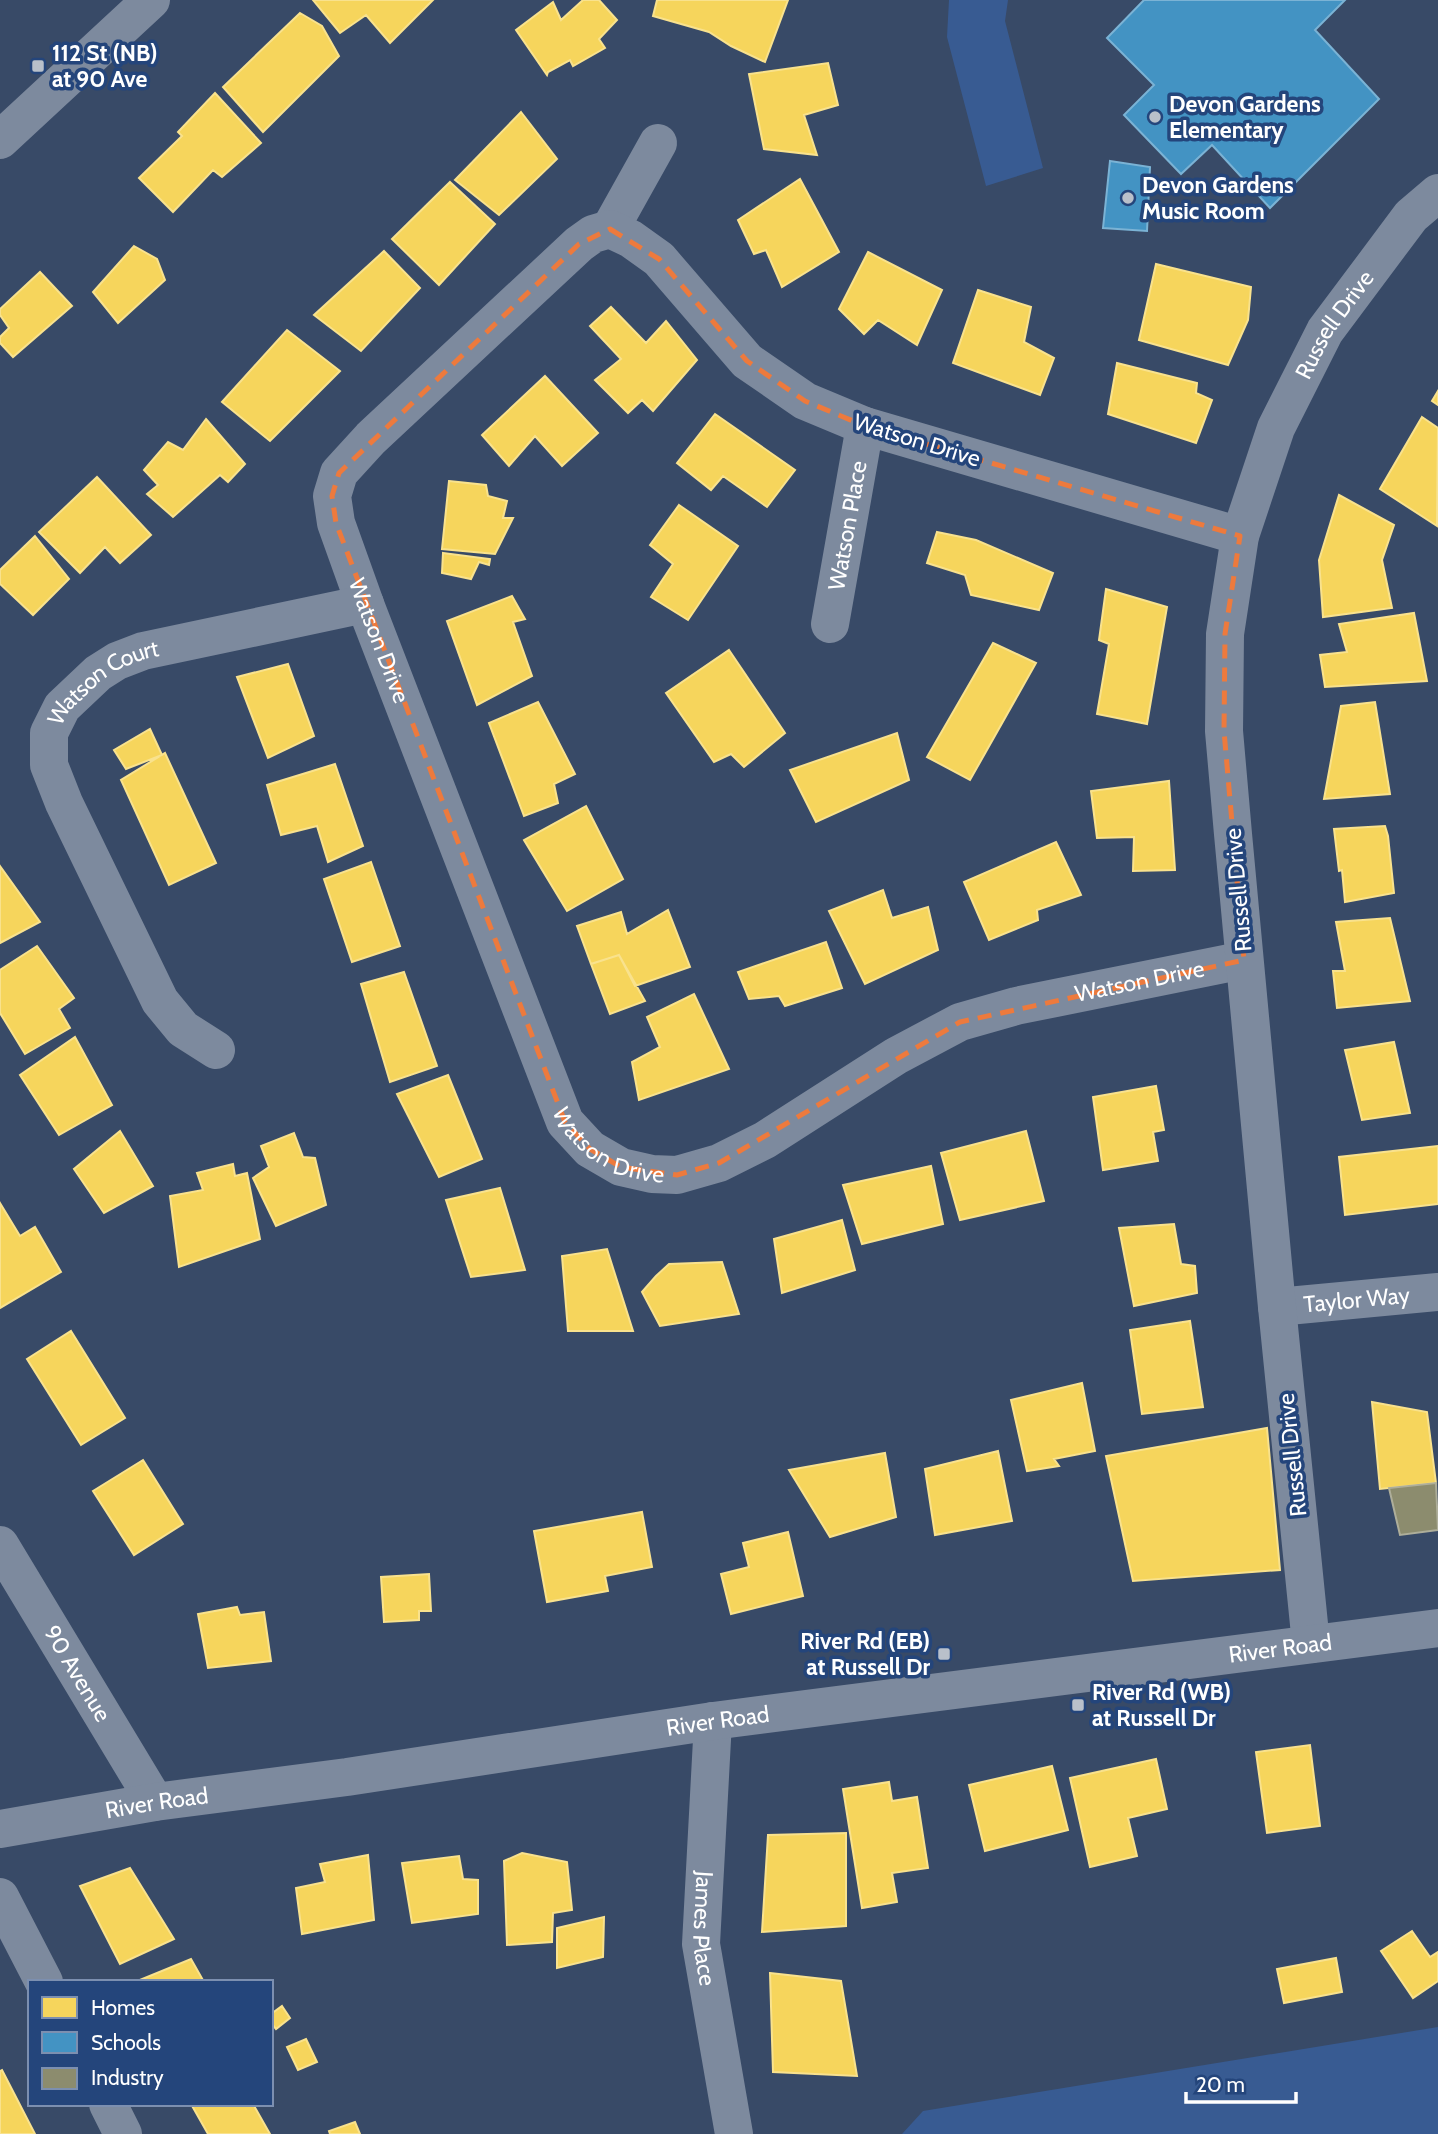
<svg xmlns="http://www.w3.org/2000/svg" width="1438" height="2134" font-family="Cabin,sans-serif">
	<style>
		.green { fill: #385b92 }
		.homes { fill: #f6d55c; stroke: #f9e28d; stroke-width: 2 }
		.schools { fill: #4393c3; stroke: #7bb3d5; stroke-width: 2 }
		.industry { fill: #8c8c6e; stroke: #aeae9a; stroke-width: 2 }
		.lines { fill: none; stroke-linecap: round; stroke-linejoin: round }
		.minor { stroke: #7d8a9e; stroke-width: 38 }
		.tertiary { stroke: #7d8a9e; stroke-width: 38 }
		.marked { fill: none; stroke: #ed7a3d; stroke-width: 5; stroke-dasharray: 14 9; stroke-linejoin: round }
		.poi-dot { fill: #b9c0ca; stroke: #24457b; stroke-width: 2.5 }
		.labels { text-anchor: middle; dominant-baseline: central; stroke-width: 7; stroke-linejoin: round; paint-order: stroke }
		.poi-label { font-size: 23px; font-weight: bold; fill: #fff; stroke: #24457b; text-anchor: start }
		.street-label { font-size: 23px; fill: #fff; stroke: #24457b }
	</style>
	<rect width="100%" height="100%" fill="#384a67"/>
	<path class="green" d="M949,0H1008L1005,21L1043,168L986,186L947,37Z
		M1438,2027V2134H902L923,2111Z"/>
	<path class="homes" d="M313,0H433L390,43L366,15L340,33Z
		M583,0H599L617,20L599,39L605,48L573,66L570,60L548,72L547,75L516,30L553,2L561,20Z
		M657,0H788L765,62L731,46L709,32L653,16Z
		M300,13L322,26L339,56L263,132L223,87Z
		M828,63L838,105L804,115L817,155L764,149L749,74Z
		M215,93L261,143L222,177L213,170L173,212L139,178L182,136L178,132Z
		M521,112L557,159L499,215L455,180Z
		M800,179L839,252L782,287L766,250L754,254L738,220Z
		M450,182L495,224L439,285L392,239Z
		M134,246L157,259L165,280L118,323L93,292Z
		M384,251L420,288L361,351L314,315Z
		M868,252L942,290L917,345L878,320L864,334L839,309Z
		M1156,264L1251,287L1248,320L1228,365L1139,340Z
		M40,272L72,306L13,357L0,343V337L9,328L0,315V309Z
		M978,290L1031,307L1024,342L1054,358L1040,395L953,363Z
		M611,307L646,343L666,321L697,360L653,411L642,400L628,413L595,380L621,359L590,326Z
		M287,330L340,371L270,441L222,402Z
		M1117,363L1197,383L1196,393L1212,400L1196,443L1108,414Z
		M545,376L598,433L562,466L535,436L509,466L482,435Z
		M1438,391V405L1432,401Z
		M715,414L795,470L767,507L723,476L711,490L677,463Z
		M1422,417L1438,428L1437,526L1380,489Z
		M206,419L245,464L228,482L220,475L173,517L147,494L158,485L144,470L168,442L183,450Z
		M97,477L151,535L120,563L105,547L80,573L39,532Z
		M449,481L486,485L488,496L507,501L503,518H513L495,554L442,549Z
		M1339,495L1394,525L1382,560L1392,608L1323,617L1319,560Z
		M679,505L738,546L688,620L651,597L673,564L650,545Z
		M937,532L976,540L1053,573L1039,610L971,595L965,575L927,563Z
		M35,536L69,579L33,615L0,584V570Z
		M443,553L490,559L489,565L479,562L471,579L442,573Z
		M1106,589L1167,607L1147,724L1097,714L1109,644L1099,640Z
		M512,596L525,619L513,622L532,676L477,705L447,621Z
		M1414,613L1427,681L1325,687L1320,655L1347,652L1339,624Z
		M993,643L1036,663L970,780L927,757Z
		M729,650L785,733L744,767L731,754L714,762L666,693Z
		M288,664L314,736L268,758L237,677Z
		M538,702L575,774L554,784L558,803L524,816L489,723Z
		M1375,702L1390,794L1324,799L1341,706Z
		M150,729L162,755L126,769L114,750Z
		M897,733L909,780L816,822L790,770Z
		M165,753L216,863L169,885L121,780Z
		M335,764L363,846L328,862L317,826L281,835L267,785Z
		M1169,781L1175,870L1133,871L1134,837L1097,838L1091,791Z
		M586,806L623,879L567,911L524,840Z
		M1385,826L1388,836L1394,893L1345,902L1342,870L1339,871L1334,829Z
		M1056,842L1081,895L1037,910L1038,920L989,940L964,882Z
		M371,862L400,946L352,962L324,879Z
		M0,866L40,922L0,943Z
		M883,890L892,918L928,907L938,950L865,984L829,911Z
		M668,910L690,967L635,986L619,955L591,964L577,926L621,912L627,934Z
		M1390,918L1410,1001L1337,1008L1333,971H1345L1336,922Z
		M826,942L842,988L785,1006L779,996L749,999L738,972Z
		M37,946L74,998L59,1009L70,1028L25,1054L0,1013V970Z
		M619,955L645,1001L610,1014L591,964Z
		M404,972L437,1066L390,1082L361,984Z
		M694,994L729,1069L639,1100L632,1062L660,1047L647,1017Z
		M75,1037L112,1105L59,1135L20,1075Z
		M1394,1042L1410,1113L1362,1120L1345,1050Z
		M448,1075L482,1159L439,1177L397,1094Z
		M1156,1086L1164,1130L1153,1132L1158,1161L1103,1170L1093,1097Z
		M120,1131L153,1186L104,1213L74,1169Z
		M1026,1131L1044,1201L960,1220L941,1153Z
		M294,1133L303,1157L315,1158L326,1205L276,1226L253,1178L269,1167L261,1146Z
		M1438,1146V1204L1345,1215L1339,1157Z
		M233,1164L235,1176L247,1173L260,1239L179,1267L170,1196L203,1190L197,1173Z
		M931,1166L943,1224L862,1244L843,1185Z
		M500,1188L525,1270L471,1277L446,1200Z
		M0,1203L20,1236L35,1227L61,1272L0,1308Z
		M842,1220L855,1270L782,1293L774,1239Z
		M1174,1224L1181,1264L1195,1266L1197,1293L1134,1306L1119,1228Z
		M607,1249L633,1331H568L562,1256Z
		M722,1262L739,1314L660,1326L642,1292L656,1276L669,1264Z
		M1190,1321L1203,1407L1142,1414L1130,1330Z
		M71,1331L125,1418L81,1445L27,1359Z
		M1082,1383L1095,1451L1054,1459L1059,1466L1027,1471L1011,1400Z
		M1372,1402L1427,1412L1436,1483L1380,1489Z
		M1267,1428L1280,1570L1133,1581L1106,1456Z
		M998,1451L1012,1521L935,1535L925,1469Z
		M885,1453L896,1517L830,1537L789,1470Z
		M143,1460L183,1524L134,1555L93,1491Z
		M642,1512L652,1567L605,1576L608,1591L547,1602L534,1531Z
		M788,1532L803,1596L731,1614L721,1574L749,1567L743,1543Z
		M429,1574L431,1611H419V1620L384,1622L381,1577Z
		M237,1607L240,1615L264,1612L271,1661L208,1668L198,1614Z
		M1310,1745L1320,1826L1267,1833L1256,1752Z
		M1156,1759L1167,1809L1128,1818L1137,1856L1090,1867L1070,1778Z
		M1052,1766L1068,1830L985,1851L969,1785Z
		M889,1782L892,1801L917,1797L928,1868L892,1873L897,1902L862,1908L843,1789Z
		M846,1833V1926L762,1932L768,1835Z
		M522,1853L567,1862L572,1910L553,1913L552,1942L507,1945L504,1861Z
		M368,1855L374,1920L302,1934L296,1888L325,1882L320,1864Z
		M459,1856L463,1879L478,1880V1914L412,1923L402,1863Z
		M130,1868L174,1939L120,1964L80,1886Z
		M604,1917L603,1957L557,1968V1928Z
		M1412,1931L1430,1957L1438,1952V1981L1413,1998L1381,1951Z
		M1336,1958L1342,1992L1284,2003L1277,1969Z
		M191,1959L204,1982H135Z
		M770,1973L841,1981L857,2076L773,2072Z
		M282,2006L290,2018L276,2029L271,2023V2014Z
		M306,2039L317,2062L298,2070L287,2047Z
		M2,2070L35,2134H0V2071Z
		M191,2104H253L270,2134H208Z
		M355,2122L360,2134H330L329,2131Z"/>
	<path class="schools" d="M1144,0H1345L1315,30L1379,99L1270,208L1212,145L1181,174L1124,115L1154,85L1107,38Z
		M1110,161L1150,167L1147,231L1103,228Z"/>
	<path class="industry" d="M1436,1483L1438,1530L1400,1535L1389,1488Z"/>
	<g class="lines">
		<g class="minor">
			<path d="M610,229L658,143"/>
			<path id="s1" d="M1240,536L865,426L805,401L747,361L659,259L631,239L610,229L593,234L579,244L371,438L339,473L332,496L336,523L365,604L565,1122L590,1149L621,1167L652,1174L677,1175L719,1163L765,1140L896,1056L960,1022L1016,1006L1244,960"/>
			<path id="s2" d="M830,624L865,426"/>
			<path id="s3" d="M216,1050L183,1029L160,1001L64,803L49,765V733L62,707L98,673L117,661L143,651L365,604"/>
			<path id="s4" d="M1277,1307L1438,1292"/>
			<path id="s5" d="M1311,1644L1277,1307L1233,834L1224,731L1225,634L1240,536L1276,428L1325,331L1411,216L1438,193"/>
			<path id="s6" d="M713,1721L701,1944L734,2134"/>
			<path d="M0,1897L44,1982"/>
			<path d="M108,2104L123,2134"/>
		</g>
		<g class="tertiary">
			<path d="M0,140L151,0"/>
			<path id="s7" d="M0,1545L155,1802"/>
			<path id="s8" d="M0,1829L155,1802L347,1777L713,1721L1438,1628"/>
		</g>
	</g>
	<path class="marked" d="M610,229L659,259L747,361L805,401L865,426L1240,536L1225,634L1224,731L1244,960L960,1022L719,1163L677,1175L621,1167L590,1149L565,1122L336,523L332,496L339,473L579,244Z"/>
	<g class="poi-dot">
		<rect x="31" y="59" width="14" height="14" rx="3.5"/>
		<circle cx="1155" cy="117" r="7"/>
		<circle cx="1128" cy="198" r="7"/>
		<rect x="937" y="1647" width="14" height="14" rx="3.5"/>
		<rect x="1071" y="1698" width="14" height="14" rx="3.5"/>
	</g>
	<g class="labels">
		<g class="poi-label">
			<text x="52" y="53">112 St (NB)<tspan x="52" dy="26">at 90 Ave</tspan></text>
			<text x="1169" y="104">Devon Gardens<tspan x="1169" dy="26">Elementary</tspan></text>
			<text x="1142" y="185">Devon Gardens<tspan x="1142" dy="26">Music Room</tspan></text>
			<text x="930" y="1641" text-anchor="end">River Rd (EB)<tspan x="930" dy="26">at Russell Dr</tspan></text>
			<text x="1092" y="1692">River Rd (WB)<tspan x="1092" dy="26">at Russell Dr</tspan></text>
		</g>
		<g class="street-label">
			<text stroke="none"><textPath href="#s5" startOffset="1346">Russell Drive</textPath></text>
			<text transform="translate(917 440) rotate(17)">Watson Drive</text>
			<text stroke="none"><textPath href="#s2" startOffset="100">Watson Place</textPath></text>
			<text stroke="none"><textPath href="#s1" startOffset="1262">Watson Drive</textPath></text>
			<text stroke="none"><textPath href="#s3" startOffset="446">Watson Court</textPath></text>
			<text transform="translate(1238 890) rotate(-95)">Russell Drive</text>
			<text stroke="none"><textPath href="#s1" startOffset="2415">Watson Drive</textPath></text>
			<text stroke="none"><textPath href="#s1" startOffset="1829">Watson Drive</textPath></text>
			<text stroke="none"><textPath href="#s4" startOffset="80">Taylor Way</textPath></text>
			<text transform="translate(1292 1455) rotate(-96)">Russell Drive</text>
			<text stroke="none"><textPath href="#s8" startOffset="1293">River Road</textPath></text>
			<text stroke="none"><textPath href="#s7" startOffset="150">90 Avenue</textPath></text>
			<text stroke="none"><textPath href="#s8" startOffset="726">River Road</textPath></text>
			<text stroke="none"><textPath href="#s8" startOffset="159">River Road</textPath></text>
			<text stroke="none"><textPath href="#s6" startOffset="208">James Place</textPath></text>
		</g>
	</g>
	<rect x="28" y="1980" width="245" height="126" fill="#24457b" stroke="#7c8fb0" stroke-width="2"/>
	<rect x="42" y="1997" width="35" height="21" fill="#f6d55c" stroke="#7c8fb0" stroke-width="2"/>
	<text x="91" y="2015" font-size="21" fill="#ffffff">Homes</text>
	<rect x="42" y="2032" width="35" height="21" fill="#4393c3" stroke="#7c8fb0" stroke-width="2"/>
	<text x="91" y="2050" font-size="21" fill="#ffffff">Schools</text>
	<rect x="42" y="2068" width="35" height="21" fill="#8c8c6e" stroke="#7c8fb0" stroke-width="2"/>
	<text x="91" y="2085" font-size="21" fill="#ffffff">Industry</text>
	<path d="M1186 2092v10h110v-10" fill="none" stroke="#ffffff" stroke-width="3.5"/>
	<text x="1196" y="2092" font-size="21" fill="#ffffff" stroke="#24457b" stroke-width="5" paint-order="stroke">20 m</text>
</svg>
